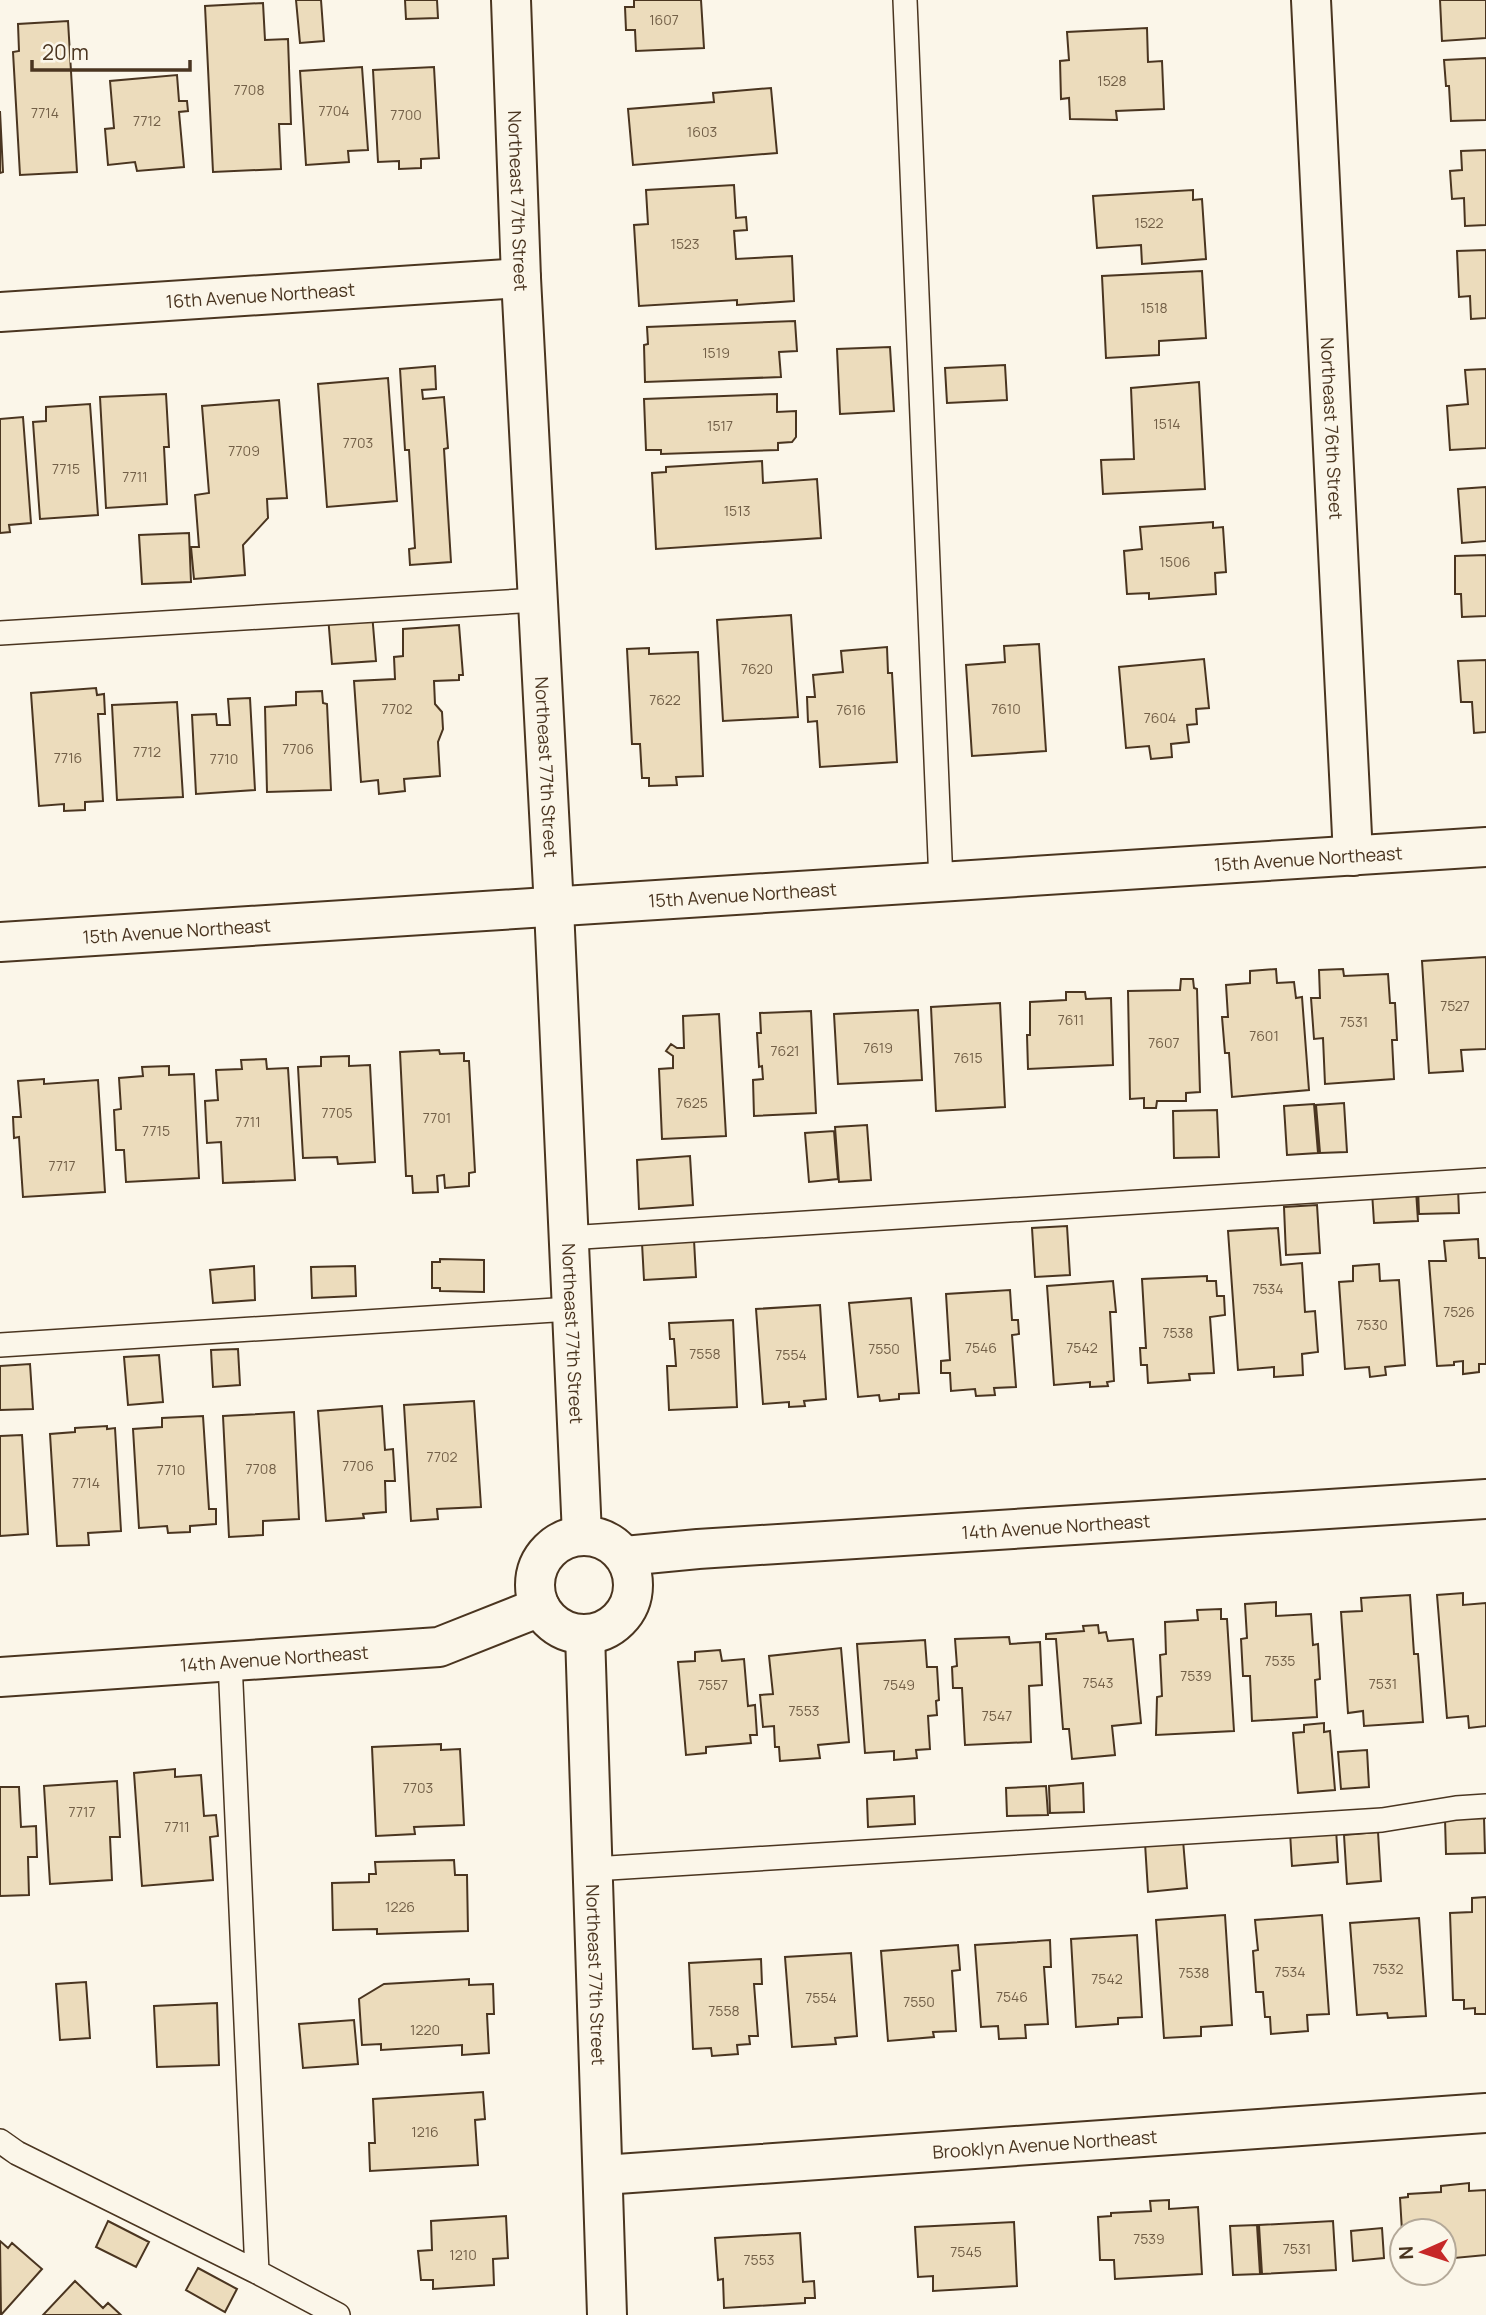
<svg xmlns="http://www.w3.org/2000/svg" width="1486" height="2315" font-family="Manrope,sans-serif">
	<style>
		.building { fill: #ecdcbc; stroke: #4a3520; stroke-width: 2 }
		.lines { fill: none; stroke-linecap: round; stroke-linejoin: round }
		.lane-casing { stroke: #4a3520; stroke-width: 26 }
		.street-casing { stroke: #4a3520; stroke-width: 42 }
		.secondary-casing { stroke: #4a3520; stroke-width: 42 }
		.lane { stroke: #fbf6e9; stroke-width: 23 }
		.street { stroke: #fbf6e9; stroke-width: 38 }
		.secondary { stroke: #fbf6e9; stroke-width: 38 }
		.labels { text-anchor: middle; dominant-baseline: central; stroke-width: 5; stroke-linejoin: round; paint-order: stroke }
		.number-label { font-size: 14px; fill: #725f47 }
		.street-label { font-size: 18px; fill: #4a3520; stroke: #fbf6e9 }
	</style>
	<rect width="100%" height="100%" fill="#fbf6e9"/>
	<path class="building" d="M296,0H321L324,41L300,43Z
		M405,0H437L438,18L406,19Z
		M634,0H701L704,48L636,51L635,30H626L625,7H634Z
		M1440,0H1486V38L1442,41Z
		M263,3L265,40L288,39L291,124H279L281,169L213,172L205,6Z
		M68,21L77,172L20,175L13,52L19,51L18,24Z
		M1147,28L1148,62L1162,61L1164,109L1116,111L1117,120L1070,119L1069,98L1061,99L1060,61L1069,60L1067,32Z
		M1486,58V120L1451,121L1449,86H1446L1444,60Z
		M362,67L368,150L348,151L349,162L306,165L300,71Z
		M434,67L439,158L421,159V168L399,169V161L378,162L373,70Z
		M177,75L179,101H187L188,111L179,112L184,167L137,171L135,162L108,165L105,129L114,128L110,81Z
		M771,88L777,153L633,165L628,109L714,102L713,93Z
		M0,111L3,172L0,173Z
		M1486,150V225L1465,226L1464,198L1452,199L1450,171L1462,170L1461,151Z
		M734,185L736,218L746,217L747,230L734,231L736,259L792,256L794,301L737,305V300L639,306L634,225L648,224L646,190Z
		M1193,190V200L1202,199L1206,259L1142,264L1141,245L1097,248L1093,196Z
		M1486,250V318L1471,319L1470,296L1459,297L1457,251Z
		M1202,271L1206,338L1159,341V355L1106,358L1102,276Z
		M795,321L797,351L779,352L781,377L645,382L644,345L648,344L647,327Z
		M890,347L894,411L840,414L837,349Z
		M1005,365L1007,400L947,403L945,368Z
		M435,366L436,389L422,390L423,399L444,397L448,448L444,449L451,562L410,565L409,549L415,548L409,450H405L400,369Z
		M1486,369V448L1450,450L1447,406L1468,404L1465,370Z
		M388,378L397,501L327,507L318,384Z
		M1199,382L1205,489L1103,494L1101,460L1134,459L1131,388Z
		M166,394L169,447H164L167,504L106,508L100,397Z
		M777,394V412L796,411V437L792,442L778,443V450L661,454V450H646L644,399Z
		M279,400L287,498L267,499L268,518L243,545L245,575L194,579L191,547H199L195,495L209,493L202,406Z
		M90,404L98,515L40,519L33,422L46,421V407Z
		M23,417L31,523L9,525L10,532L0,533V419Z
		M762,461L763,483L817,479L821,538L656,549L652,473L666,472V467Z
		M1486,487V541L1462,543L1458,489Z
		M1213,522V528L1223,527L1226,572L1215,573L1216,594L1149,599V593L1127,594L1124,551L1142,549L1140,527Z
		M189,533L191,582L142,584L139,535Z
		M1486,555V616L1462,617L1461,594H1455V556Z
		M372,613L376,661L332,664L328,616Z
		M791,615L798,717L723,721L717,620Z
		M459,625L463,675H459V680L434,681L435,704L442,712L443,729L438,742L440,776L404,779L405,791L379,794L378,780L361,782L354,681L395,679L394,657L403,656V629Z
		M1039,644L1046,751L972,756L966,665L1005,662L1004,646Z
		M887,647L888,673H892L897,762L820,767L817,721L808,722L807,697H815L813,675L843,672L841,651Z
		M649,648V654L698,652L703,776L676,777L677,785L649,786V778H642L640,744H632L627,649Z
		M1204,659L1209,708L1196,709L1197,724L1187,725L1189,742L1171,744L1172,757L1151,759L1149,746L1126,748L1119,667Z
		M1486,660V732L1474,733L1472,702H1461L1458,661Z
		M96,688L97,695L104,694L105,714H98L103,801L85,802V810L64,811V804L39,806L31,693Z
		M322,691L323,703L327,704L331,790L267,792L265,707L296,705V692Z
		M250,698L255,790L196,794L192,715L216,714L217,725H230L228,699Z
		M177,702L183,797L117,800L112,705Z
		M1486,957V1049L1461,1050L1463,1071L1429,1073L1422,961Z
		M1276,969L1277,983L1294,982L1296,998L1302,997L1309,1090L1232,1097L1229,1053H1225L1222,1017H1228L1226,985L1250,983V971Z
		M1343,969L1344,976L1388,974L1390,1003H1395L1397,1040H1392L1394,1079L1325,1084L1323,1038L1314,1039L1311,998H1320L1319,970Z
		M1181,979H1193L1194,988L1197,989L1200,1092L1186,1093V1101H1157L1156,1108H1144V1098L1130,1099L1128,991L1180,990Z
		M1066,992H1085L1086,999L1111,998L1113,1065L1028,1069L1027,1035H1030V1002L1066,1000Z
		M1000,1003L1005,1107L936,1111L931,1007Z
		M918,1010L922,1080L838,1084L834,1014Z
		M811,1011L816,1113L754,1116L753,1080L763,1079L762,1066L759,1067L757,1033H761L760,1013Z
		M719,1014L726,1136L662,1139L659,1069L673,1068V1056L666,1051L671,1044L677,1048H684L683,1016Z
		M439,1050L440,1054L464,1053V1061H469L475,1172L469,1173V1186L445,1188L444,1175L437,1176L438,1192L413,1193L412,1176H406L400,1052Z
		M349,1056V1066L370,1065L375,1162L338,1164L337,1157L303,1158L298,1067L321,1066V1057Z
		M266,1059L267,1069L288,1068L295,1180L223,1183L221,1142L207,1143L205,1101L218,1100L216,1070L242,1069L241,1060Z
		M169,1066V1075L194,1074L199,1178L126,1182L124,1150H116L114,1110L121,1109L119,1078L143,1076L142,1067Z
		M44,1079V1084L98,1080L105,1192L23,1197L19,1137L14,1138L13,1117H21L18,1081Z
		M1344,1103L1347,1152L1320,1153L1316,1105Z
		M1314,1104L1318,1153L1287,1155L1284,1106Z
		M1217,1110L1219,1157L1174,1158L1173,1111Z
		M867,1125L871,1180L839,1182L835,1127Z
		M834,1131L838,1179L809,1182L805,1133Z
		M690,1156L693,1205L639,1209L637,1160Z
		M1458,1188L1459,1213L1419,1214L1418,1189Z
		M1416,1190L1418,1221L1374,1223L1372,1192Z
		M1317,1205L1320,1253L1286,1255L1284,1207Z
		M1067,1226L1070,1275L1035,1277L1032,1228Z
		M1278,1228L1281,1265L1302,1263L1305,1312L1315,1311L1318,1352L1302,1354L1303,1375L1274,1377V1367L1238,1370L1228,1231Z
		M1478,1239L1479,1258H1486V1364H1479V1372L1463,1374V1361L1454,1362V1365L1437,1366L1429,1261H1446L1444,1241Z
		M694,1240L696,1277L644,1280L642,1243Z
		M440,1259L484,1260V1292L440,1291V1288H432V1262H440Z
		M1379,1264L1380,1281L1399,1280L1405,1365L1385,1367L1386,1375L1370,1377L1369,1367L1345,1369L1339,1282L1353,1281V1266Z
		M254,1266L255,1300L213,1303L210,1270Z
		M355,1266L356,1296L312,1298L311,1267Z
		M1207,1276V1281H1216L1217,1296H1224L1225,1315L1210,1317L1214,1373L1189,1374L1190,1380L1148,1383L1147,1365H1141L1140,1348H1146L1142,1279Z
		M1113,1281L1116,1312H1110L1114,1381L1107,1382L1108,1386L1090,1387V1382L1054,1385L1047,1286Z
		M1010,1290L1012,1320H1018L1019,1334L1012,1335L1016,1387L994,1388L995,1395L976,1396L975,1389L951,1391L950,1373H941V1361L950,1360L946,1294Z
		M911,1298L919,1393L899,1394V1399L880,1401L879,1395L858,1397L849,1303Z
		M820,1305L826,1399L804,1401L805,1406L789,1407V1402L763,1404L756,1309Z
		M733,1320L737,1407L669,1410L667,1366H676L674,1339H670L669,1323Z
		M238,1349L240,1385L213,1387L211,1350Z
		M159,1355L163,1402L128,1405L124,1357Z
		M30,1364L33,1409L0,1410V1366Z
		M474,1401L481,1507L437,1509L438,1519L411,1521L404,1405Z
		M382,1406L385,1450L393,1449L395,1481H385L386,1512L363,1514L364,1518L326,1521L318,1411Z
		M294,1412L299,1519L263,1521V1535L229,1537L223,1416Z
		M203,1416L209,1509H216V1524L190,1526V1532L168,1533L167,1526L139,1528L133,1429L162,1427V1418Z
		M107,1426V1429L115,1428L121,1531L88,1533L89,1545L57,1546L50,1434L75,1432V1428Z
		M22,1435L28,1534L0,1536V1436Z
		M1463,1593V1605L1486,1603V1726L1469,1728L1468,1716L1447,1718L1437,1595Z
		M1410,1595L1414,1654H1418L1423,1722L1364,1726L1363,1711L1348,1713L1341,1612L1362,1611L1361,1598Z
		M1276,1602V1616L1311,1614L1313,1645L1318,1644L1320,1679L1315,1680L1317,1717L1252,1721L1250,1676H1243L1241,1639L1247,1638L1245,1604Z
		M1221,1609V1619H1227L1234,1731L1156,1735L1157,1697L1162,1696L1160,1655L1166,1654L1165,1622L1198,1620L1197,1610Z
		M1098,1625L1099,1633L1106,1632L1108,1641L1133,1639L1141,1723L1112,1726L1115,1755L1072,1759L1069,1729H1063L1056,1639H1046V1634L1084,1631L1083,1626Z
		M1009,1637L1010,1644L1040,1642L1042,1685L1029,1686L1031,1742L965,1745L962,1688H953L952,1667L957,1666L955,1639Z
		M925,1640L927,1667H937L939,1700L936,1701L937,1715L928,1716L930,1749L916,1750L917,1758L894,1760V1751L865,1753L857,1644Z
		M841,1648L849,1742L818,1745L820,1758L780,1761L779,1747H775L774,1726L763,1727L760,1695L773,1694L769,1656Z
		M720,1650L722,1661L744,1659L748,1706L755,1705L757,1735H750L751,1743L706,1747V1753L686,1755L678,1662L695,1661V1652Z
		M1324,1723V1732L1330,1731L1335,1790L1298,1793L1293,1733L1304,1732V1725Z
		M441,1744V1750L460,1749L464,1825L414,1827L415,1834L376,1836L372,1747Z
		M1367,1750L1369,1787L1341,1789L1338,1752Z
		M175,1769V1777L201,1775L204,1816L216,1815L218,1836L210,1837L213,1880L142,1886L134,1773Z
		M117,1781L120,1837H110L112,1880L50,1884L44,1786Z
		M1083,1783L1084,1812L1050,1813L1049,1786Z
		M1046,1786L1048,1815L1007,1816L1006,1788Z
		M0,1787H19L21,1827L36,1826L37,1857H28L29,1895L0,1896Z
		M914,1796L915,1824L868,1827L867,1799Z
		M1484,1818L1485,1853L1446,1854L1445,1819Z
		M1336,1829L1338,1862L1292,1866L1290,1832Z
		M1378,1832L1381,1881L1347,1884L1344,1835Z
		M1183,1840L1187,1888L1148,1892L1145,1843Z
		M454,1860L455,1875H467L468,1931L377,1934V1929L333,1930L332,1883L369,1882V1874H376L375,1862Z
		M1486,1897V2014H1475V2008L1464,2009V2000H1453L1450,1913L1472,1912V1898Z
		M1225,1915L1232,2025L1201,2027V2036L1164,2038L1156,1920Z
		M1322,1915L1329,2014L1307,2015L1308,2031L1271,2034L1270,2017H1265L1263,1992H1256L1253,1951L1258,1950L1255,1920Z
		M1419,1918L1426,2016L1388,2018L1387,2013L1357,2015L1350,1923Z
		M1137,1935L1142,2017L1118,2018V2024L1076,2027L1071,1939Z
		M1050,1940L1051,1967H1044L1048,2024L1025,2025L1026,2038L999,2039L998,2026L981,2027L975,1945Z
		M958,1945L960,1970L952,1971L956,2031L933,2032L934,2037L888,2041L881,1951Z
		M851,1953L857,2036L835,2038L836,2044L792,2047L785,1957Z
		M761,1959L762,1984H754L758,2036H749L750,2044L737,2045L738,2054L712,2056L711,2048L693,2049L689,1963Z
		M469,1979V1985L493,1984L494,2014H487L489,2053L462,2055V2045L381,2050V2044L362,2045L359,1999L384,1984Z
		M86,1982L90,2038L60,2040L56,1984Z
		M217,2003L219,2065L157,2067L154,2006Z
		M354,2020L358,2064L303,2068L299,2024Z
		M483,2092L485,2119L475,2120L478,2165L370,2171L369,2143H375L373,2099Z
		M1469,2183V2191L1486,2190V2255L1444,2259V2231H1402L1400,2198L1408,2197V2194L1441,2192V2186Z
		M1169,2200V2209L1198,2207L1202,2274L1115,2279L1114,2260H1100L1098,2217L1111,2216V2213L1151,2211L1150,2201Z
		M506,2216L508,2258L493,2259L494,2285L433,2289V2280H421L418,2251L432,2250L431,2221Z
		M108,2221L149,2242L136,2267L96,2247Z
		M1333,2221L1336,2270L1262,2274L1259,2225Z
		M1014,2222L1017,2286L933,2291V2276L918,2277L915,2227Z
		M1257,2225L1260,2274L1233,2275L1230,2226Z
		M1382,2228L1384,2258L1353,2261L1351,2231Z
		M800,2233L803,2282L814,2281L815,2298H805V2303L724,2308L723,2279L718,2280L715,2238Z
		M0,2241L8,2248L12,2243L42,2269L1,2315Z
		M198,2268L237,2289L225,2312L186,2290Z
		M75,2281L103,2308L108,2303L121,2315H43Z"/>
	<g class="lines">
		<defs>
			<path id="lane" d="M905,0L941,883
				M0,633L537,600
				M567,1238L1486,1180
				M0,1345L570,1309
				M230,1661L257,2272
				M593,1869L1382,1820L1456,1808L1486,1806
				M0,2141L17,2153L257,2272L338,2315"/>
			<g id="street">
				<path id="s1" d="M511,0L521,278L554,908L582,1535"/>
				<path id="s2" d="M1311,0L1353,856"/>
				<path id="s3" d="M0,312L521,278"/>
				<circle cx="584" cy="1585" r="49"/>
				<path id="s4" d="M625,1556L698,1549L1486,1499"/>
				<path id="s5" d="M585,1634L607,2315"/>
				<path id="s6" d="M0,1677L439,1647L540,1607"/>
				<path id="s7" d="M603,2175L1486,2113"/>
			</g>
			<g id="secondary">
				<path id="s8" d="M0,942L1486,847"/>
			</g>
		</defs>
		<use href="#lane" class="lane-casing"/>
		<use href="#street" class="street-casing"/>
		<use href="#secondary" class="secondary-casing"/>
		<use href="#lane" class="lane"/>
		<use href="#street" class="street"/>
		<use href="#secondary" class="secondary"/>
	</g>
	<g class="labels">
		<g class="number-label">
			<text x="664" y="19">1607</text>
			<text x="1112" y="80">1528</text>
			<text x="249" y="89">7708</text>
			<text x="334" y="110">7704</text>
			<text x="45" y="112">7714</text>
			<text x="406" y="114">7700</text>
			<text x="147" y="120">7712</text>
			<text x="702" y="131">1603</text>
			<text x="1149" y="222">1522</text>
			<text x="685" y="243">1523</text>
			<text x="1154" y="307">1518</text>
			<text x="716" y="352">1519</text>
			<text x="1167" y="423">1514</text>
			<text x="720" y="425">1517</text>
			<text x="358" y="442">7703</text>
			<text x="244" y="450">7709</text>
			<text x="66" y="468">7715</text>
			<text x="135" y="476">7711</text>
			<text x="737" y="510">1513</text>
			<text x="1175" y="561">1506</text>
			<text x="757" y="668">7620</text>
			<text x="665" y="699">7622</text>
			<text x="397" y="708">7702</text>
			<text x="1006" y="708">7610</text>
			<text x="851" y="709">7616</text>
			<text x="1160" y="717">7604</text>
			<text x="298" y="748">7706</text>
			<text x="147" y="751">7712</text>
			<text x="68" y="757">7716</text>
			<text x="224" y="758">7710</text>
			<text x="1455" y="1005">7527</text>
			<text x="1071" y="1019">7611</text>
			<text x="1354" y="1021">7531</text>
			<text x="1264" y="1035">7601</text>
			<text x="1164" y="1042">7607</text>
			<text x="878" y="1047">7619</text>
			<text x="785" y="1050">7621</text>
			<text x="968" y="1057">7615</text>
			<text x="692" y="1102">7625</text>
			<text x="337" y="1112">7705</text>
			<text x="437" y="1117">7701</text>
			<text x="248" y="1121">7711</text>
			<text x="156" y="1130">7715</text>
			<text x="62" y="1165">7717</text>
			<text x="1268" y="1288">7534</text>
			<text x="1459" y="1311">7526</text>
			<text x="1372" y="1324">7530</text>
			<text x="1178" y="1332">7538</text>
			<text x="981" y="1347">7546</text>
			<text x="1082" y="1347">7542</text>
			<text x="884" y="1348">7550</text>
			<text x="705" y="1353">7558</text>
			<text x="791" y="1354">7554</text>
			<text x="442" y="1456">7702</text>
			<text x="358" y="1465">7706</text>
			<text x="261" y="1468">7708</text>
			<text x="171" y="1469">7710</text>
			<text x="86" y="1482">7714</text>
			<text x="1280" y="1660">7535</text>
			<text x="1196" y="1675">7539</text>
			<text x="1098" y="1682">7543</text>
			<text x="1383" y="1683">7531</text>
			<text x="713" y="1684">7557</text>
			<text x="899" y="1684">7549</text>
			<text x="804" y="1710">7553</text>
			<text x="997" y="1715">7547</text>
			<text x="418" y="1787">7703</text>
			<text x="82" y="1811">7717</text>
			<text x="177" y="1826">7711</text>
			<text x="400" y="1906">1226</text>
			<text x="1388" y="1968">7532</text>
			<text x="1290" y="1971">7534</text>
			<text x="1194" y="1972">7538</text>
			<text x="1107" y="1978">7542</text>
			<text x="1012" y="1996">7546</text>
			<text x="821" y="1997">7554</text>
			<text x="919" y="2001">7550</text>
			<text x="724" y="2010">7558</text>
			<text x="425" y="2029">1220</text>
			<text x="425" y="2131">1216</text>
			<text x="1149" y="2238">7539</text>
			<text x="1297" y="2248">7531</text>
			<text x="966" y="2251">7545</text>
			<text x="463" y="2254">1210</text>
			<text x="759" y="2259">7553</text>
		</g>
		<g class="street-label">
			<text stroke="none"><textPath href="#s1" startOffset="201">Northeast 77th Street</textPath></text>
			<text stroke="none"><textPath href="#s3" startOffset="261">16th Avenue Northeast</textPath></text>
			<text stroke="none"><textPath href="#s2" startOffset="429">Northeast 76th Street</textPath></text>
			<text stroke="none"><textPath href="#s1" startOffset="768">Northeast 77th Street</textPath></text>
			<text stroke="none"><textPath href="#s8" startOffset="1311">15th Avenue Northeast</textPath></text>
			<text stroke="none"><textPath href="#s8" startOffset="744">15th Avenue Northeast</textPath></text>
			<text stroke="none"><textPath href="#s8" startOffset="177">15th Avenue Northeast</textPath></text>
			<text stroke="none"><textPath href="#s1" startOffset="1335">Northeast 77th Street</textPath></text>
			<text stroke="none"><textPath href="#s4" startOffset="432">14th Avenue Northeast</textPath></text>
			<text stroke="none"><textPath href="#s6" startOffset="275">14th Avenue Northeast</textPath></text>
			<text stroke="none"><textPath href="#s5" startOffset="341">Northeast 77th Street</textPath></text>
			<text stroke="none"><textPath href="#s7" startOffset="443">Brooklyn Avenue Northeast</textPath></text>
		</g>
	</g>
	<g transform="translate(1423 2252) rotate(267)"><circle r="33" fill="#fbf6e9" stroke="#b4a999" stroke-width="2"/>
	<path d="M0-5L12 26L0 18L-12 26Z" fill="#c62828"/>
	<text y="-10" font-size="19" font-weight="bold" text-anchor="middle" fill="#4a3520">N</text>
	</g>
	<path d="M32 60v10h158v-10" fill="none" stroke="#4a3520" stroke-width="3.5"/>
	<text x="42" y="60" font-size="21" fill="#4a3520" stroke="#fbf6e9" stroke-width="5" paint-order="stroke">20 m</text>
</svg>
